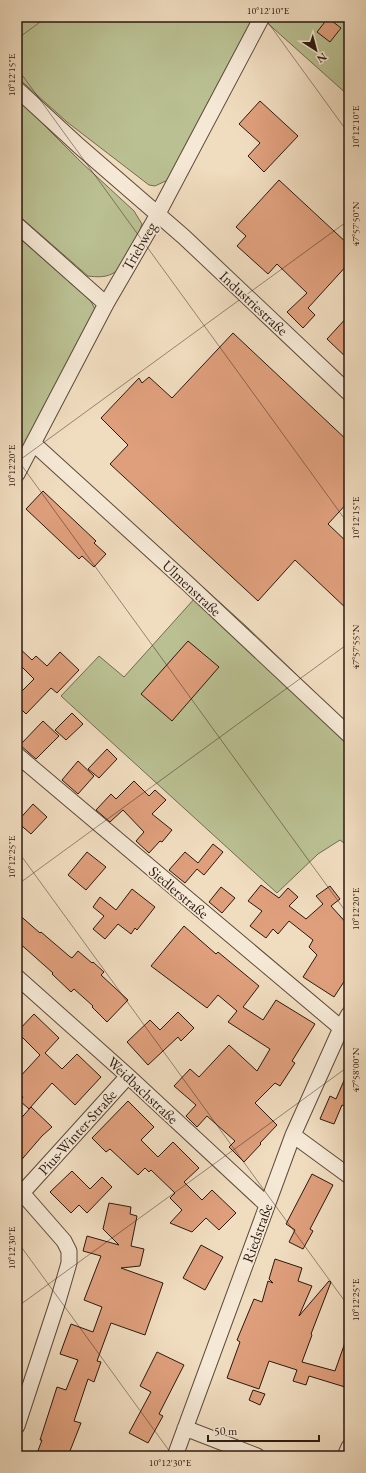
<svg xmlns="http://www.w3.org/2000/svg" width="366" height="1473" font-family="'EB Garamond',serif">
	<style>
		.green { fill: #bac092; stroke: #726c50 }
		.building { fill: #df9f7c; stroke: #2b190f }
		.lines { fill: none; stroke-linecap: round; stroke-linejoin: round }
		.minor-casing { stroke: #5c4a3b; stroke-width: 17 }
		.minor { stroke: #f5e8d5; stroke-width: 15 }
		.ticks { fill: none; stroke: #2b190f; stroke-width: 1; stroke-opacity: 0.45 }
		.labels { text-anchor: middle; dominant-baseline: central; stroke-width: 3.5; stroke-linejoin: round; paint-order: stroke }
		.street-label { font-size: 15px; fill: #2b190f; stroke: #f5e8d5 }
		.neatline { fill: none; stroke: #2b190f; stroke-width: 1.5 }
		.ticks-label { font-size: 10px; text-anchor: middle; fill: #2b190f }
	</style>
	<rect width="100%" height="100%" fill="#f0dcbf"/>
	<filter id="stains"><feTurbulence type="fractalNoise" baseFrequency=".005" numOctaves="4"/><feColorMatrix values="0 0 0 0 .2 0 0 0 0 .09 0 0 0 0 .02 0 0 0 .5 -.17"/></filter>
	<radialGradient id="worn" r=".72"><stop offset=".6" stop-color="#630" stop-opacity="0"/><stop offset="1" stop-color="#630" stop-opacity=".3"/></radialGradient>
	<path class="green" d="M17,17H256L172,178L155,186L149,185L67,122L17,77Z
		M260,17H349V96L264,20Z
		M17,98L81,162L134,211L142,224C139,234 124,266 115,272C107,278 96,277 88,276L17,214Z
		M17,236L90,300L95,309L17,462Z
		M204,588L246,626L349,725V847L340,840L318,854L277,893L61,696L99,656L124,677Z"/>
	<path class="building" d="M328,18L341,28L330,42L317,32Z
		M260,101L298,136L264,172L248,156L260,143L239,124Z
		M279,180L349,245V263L308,308L315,315L303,328L287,312L307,293L277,264L268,274L237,246L246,236L236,227Z
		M349,315V360L327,339Z
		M233,333L349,442V501L328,524L349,544V611L295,560L258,601L110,464L128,445L101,418L139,378L142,383L149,377L172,398Z
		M43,491L96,541L94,543L106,554L94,567L82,556L79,559L26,509Z
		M188,641L219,667L172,721L141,694Z
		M17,646L32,660L36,656L47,666L60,652L79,670L57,693L51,688L26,714L17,705V696L34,679L17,662Z
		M72,713L83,724L66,740L55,730Z
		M43,721L59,736L36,759L20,745Z
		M107,749L117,759L99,778L88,769Z
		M78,761L94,776L78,794L62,780Z
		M134,781L149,796L155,790L166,800L152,814L172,830L162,842L160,841L149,853L136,841L144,832L123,810L110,822L96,810L111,794L116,799Z
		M33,804L47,817L31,834L17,822Z
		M213,844L223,852L204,875L197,869L185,883L169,870L185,852L198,863Z
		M87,852L106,867L86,890L68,875Z
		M261,885L279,898L288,888L298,897L289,906L306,919L323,904L316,896L330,886L340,899L331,906L349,926V974L334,997L303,977L317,955L309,947L313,940L289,921L278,934L273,929L266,938L250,926L262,911L248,901Z
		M221,887L235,898L222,913L209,902Z
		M132,889L155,907L137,930L135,928L131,934L118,924L105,939L93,929L104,916L93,907L100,897L116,910Z
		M17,913L40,933L41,932L69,956L72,958L78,951L92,963L93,962L104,972L101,975L128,1000L107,1022L92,1007L93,1006L74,989L71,992L52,974L53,973L17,941Z
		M184,926L216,954L218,952L259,986L243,1007L263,1020L276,1000L315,1024L292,1061L295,1063L280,1086L275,1083L255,1103L277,1125L260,1143L261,1144L244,1162L229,1147L235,1141L207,1116L197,1127L186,1116L196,1105L174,1086L190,1069L199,1077L229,1045L257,1071L270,1049L228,1022L237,1011L218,995L207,1008L151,966Z
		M178,1012L194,1028L181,1041L178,1037L148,1065L127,1042L150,1020L160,1030Z
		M34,1014L59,1038L45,1053L62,1069L77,1054L101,1077L75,1105L52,1083L29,1109L20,1101L23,1097L17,1091V1080L40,1055L17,1032Z
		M349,1069V1108L342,1105L334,1124L320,1119L330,1096L336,1099Z
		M128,1101L154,1127L141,1140L158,1157L173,1142L199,1168L184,1182L202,1200L212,1190L236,1213L219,1230L206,1218L192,1232L170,1223L182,1210L170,1198L175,1193L151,1170L149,1172L145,1168L138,1175L110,1149L106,1152L92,1138Z
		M31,1107L52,1127L42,1136L17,1165V1123Z
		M72,1171L90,1189L102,1177L112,1187L87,1213L79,1205L71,1213L50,1192Z
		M312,1174L333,1185L310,1229L313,1231L303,1249L289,1242L295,1230L286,1224Z
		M109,1203L131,1207L130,1214L137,1216L131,1246L144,1249L140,1266L121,1268L163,1283L145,1335L111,1323L97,1361L101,1362L94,1382L88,1379L74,1421L81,1423L68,1456H36L42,1440H40L57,1387L66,1390L78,1360L60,1354L71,1324L93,1332L102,1307L84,1300L101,1256L83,1251L87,1236L119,1245L103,1229Z
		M201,1245L223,1257L205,1290L183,1278Z
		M275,1259L302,1268L298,1281L312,1286L299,1316L329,1281L331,1282L311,1334L312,1335L302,1362L335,1371L347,1337H349V1383L346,1382L345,1387L309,1376L306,1385L293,1381L297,1370L269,1361L259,1389L227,1378L240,1342L237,1340L254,1299L262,1302L268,1281L273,1283L269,1279Z
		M157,1352L184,1365L159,1414L163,1416L148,1443L129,1433L151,1392L140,1386Z
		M253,1390L265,1394L260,1405L249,1400Z"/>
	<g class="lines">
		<defs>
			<path id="minor" d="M17,89L79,146L184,237L349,393
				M17,225L106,304
				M33,443L187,583L349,735
				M17,474L106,304L153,223L262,17
				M17,755L341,1028
				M17,977L128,1076L267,1205
				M293,1135L349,1176
				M17,1426L58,1301L69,1263V1251L64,1241L22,1193L128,1076
				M185,1428L257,1456
				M175,1456L293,1135L341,1028L349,1014
				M345,1456L349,1447"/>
		</defs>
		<use href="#minor" class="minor-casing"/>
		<use href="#minor" class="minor"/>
	</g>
	<path class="ticks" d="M264,17L349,134M17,39L47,17M17,68L349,525M17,459L349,916M17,462L349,220M17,850L349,1307M17,885L349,643M17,1241L173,1456M17,1307L349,1066"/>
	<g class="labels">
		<g class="street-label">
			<text transform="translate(139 246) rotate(-60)">Triebweg</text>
			<text transform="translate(254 303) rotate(43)">Industriestraße</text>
			<text transform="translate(192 588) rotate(43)">Ulmenstraße</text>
			<text transform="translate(179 892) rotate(40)">Siedlerstraße</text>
			<text transform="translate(143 1090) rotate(43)">Weidbachstraße</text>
			<text transform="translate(77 1132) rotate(-48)">Pius-Winter-Straße</text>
			<text transform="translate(257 1233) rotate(-70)">Riedstraße</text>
		</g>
	</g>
	<rect width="366" height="1473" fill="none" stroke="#f0dcbf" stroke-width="44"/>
	<g transform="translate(316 50) rotate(144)" stroke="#f5e8d5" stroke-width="3" paint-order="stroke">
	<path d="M0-3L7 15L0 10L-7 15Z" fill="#2b190f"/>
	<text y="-6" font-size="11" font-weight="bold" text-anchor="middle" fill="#2b190f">N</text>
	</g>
	<path d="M208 1435v6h111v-6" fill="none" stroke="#2b190f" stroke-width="2"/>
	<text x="214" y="1435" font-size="12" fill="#2b190f" stroke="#f5e8d5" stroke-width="3" paint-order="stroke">50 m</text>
	<rect x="22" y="22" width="322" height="1429" class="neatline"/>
	<g class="ticks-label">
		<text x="268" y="14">10°12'10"E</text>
		<text transform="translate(11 75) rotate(-90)" y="4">10°12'15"E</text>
		<text transform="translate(355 127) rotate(-90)" y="4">10°12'10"E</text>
		<text transform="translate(355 224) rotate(-90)" y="4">47°57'50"N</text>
		<text transform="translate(11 466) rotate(-90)" y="4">10°12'20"E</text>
		<text transform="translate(355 518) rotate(-90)" y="4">10°12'15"E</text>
		<text transform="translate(355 647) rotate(-90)" y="4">47°57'55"N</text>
		<text transform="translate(11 857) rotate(-90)" y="4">10°12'25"E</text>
		<text transform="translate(355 909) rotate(-90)" y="4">10°12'20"E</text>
		<text transform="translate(355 1070) rotate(-90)" y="4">47°58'00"N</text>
		<text transform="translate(11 1248) rotate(-90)" y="4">10°12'30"E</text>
		<text transform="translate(355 1300) rotate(-90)" y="4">10°12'25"E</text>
		<text x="170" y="1466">10°12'30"E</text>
	</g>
	<rect width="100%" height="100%" filter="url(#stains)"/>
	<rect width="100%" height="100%" fill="url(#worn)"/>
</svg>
